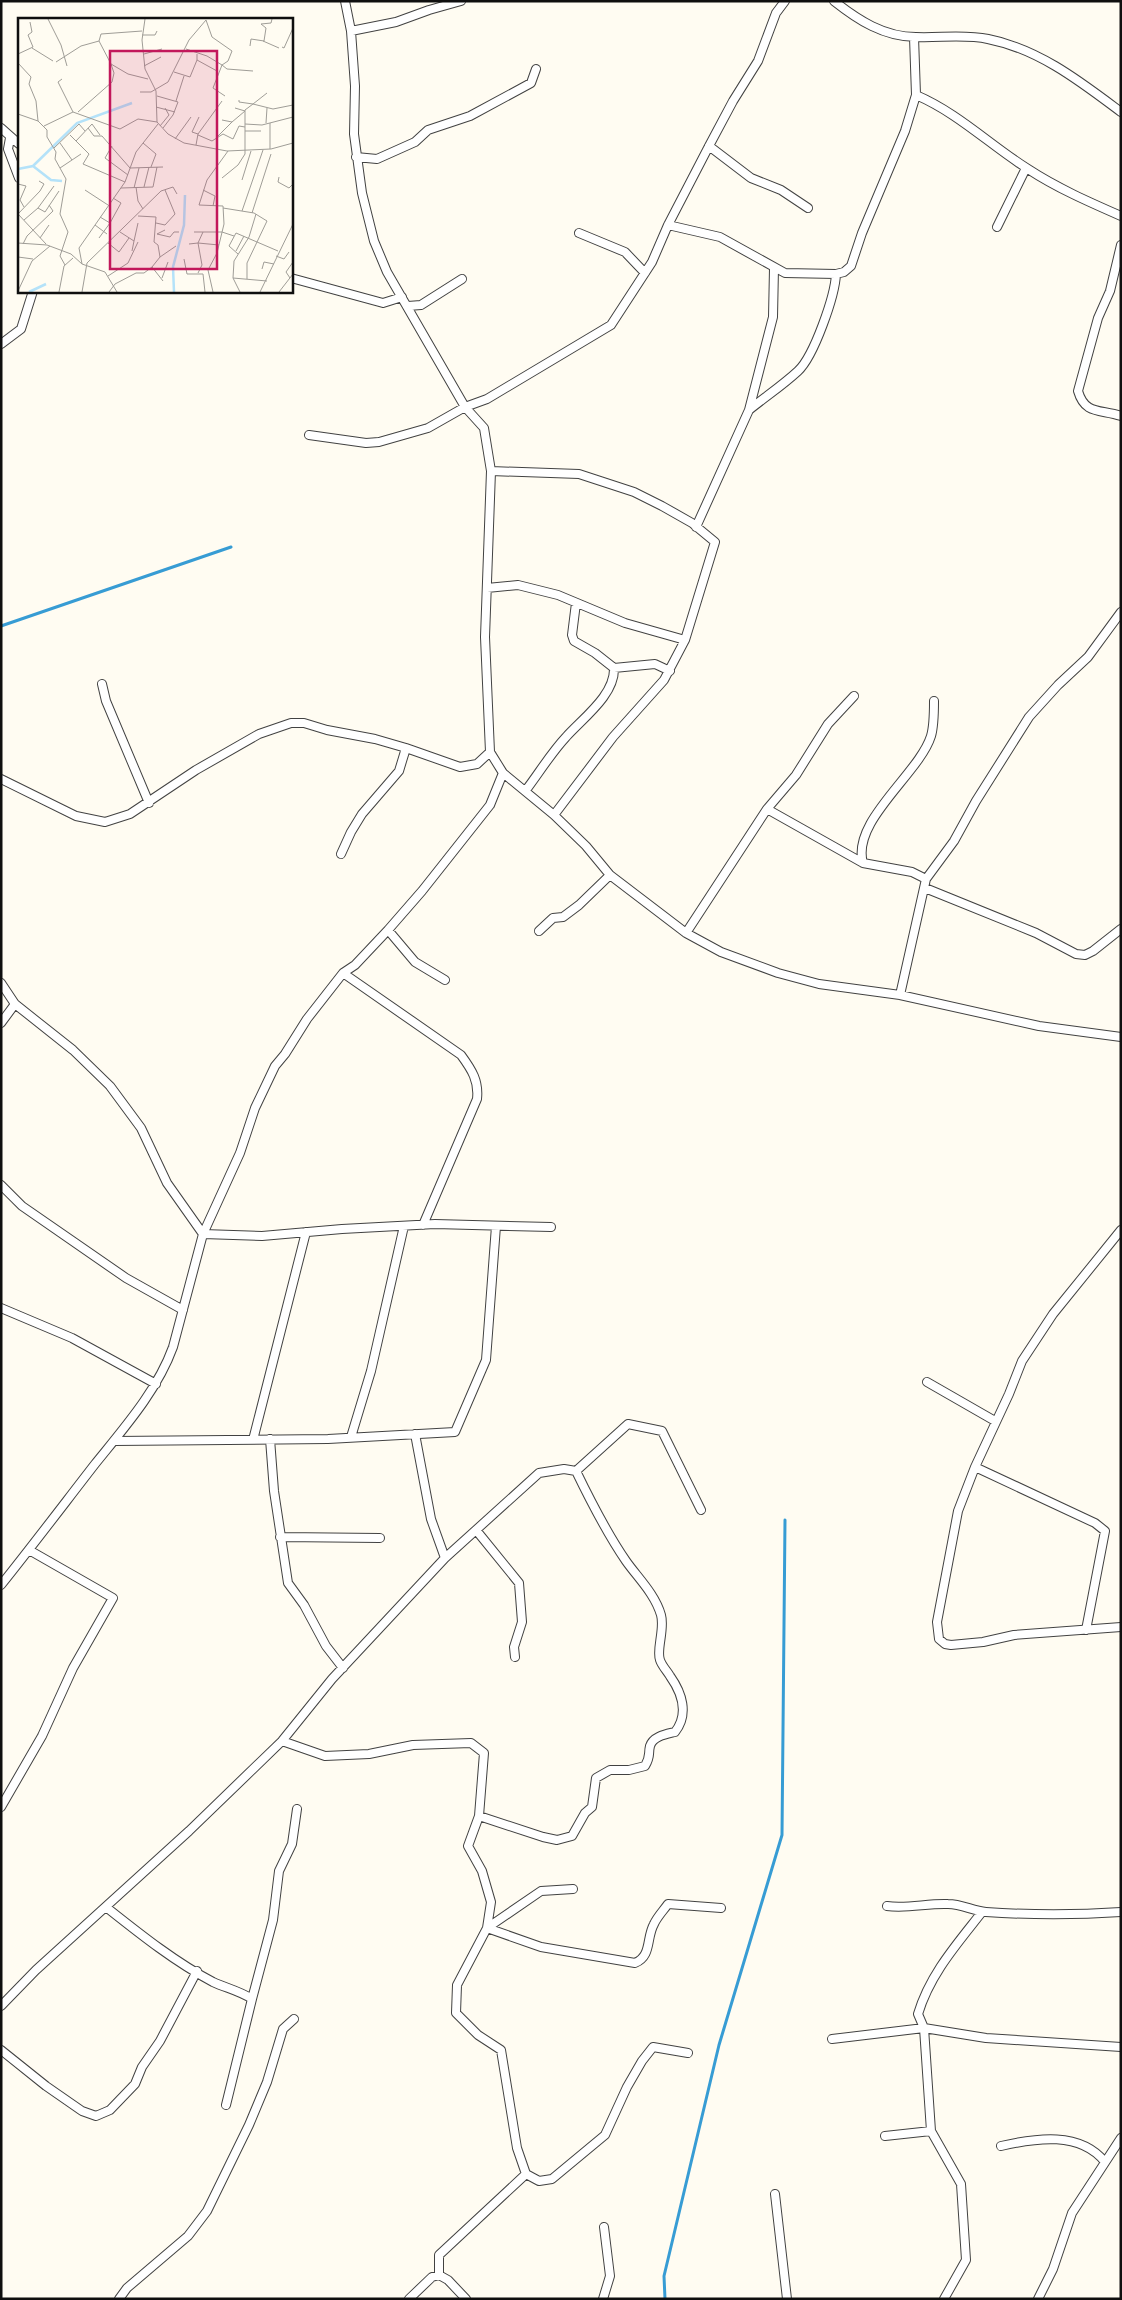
<svg xmlns="http://www.w3.org/2000/svg" width="1122" height="2300" font-family="Merriweather,serif">
	<style>
		.lines { fill: none; stroke-linecap: round; stroke-linejoin: round }
		.stream { stroke: #379cd4; stroke-width: 3 }
		.street-casing { stroke: #424242; stroke-width: 10 }
		.street { stroke: #fff; stroke-width: 8 }
		.inset-river { fill: none; stroke: #b4e2f9; stroke-width: 2.5 }
		.inset-road { fill: none; stroke: #9f9d97; stroke-width: 1 }
		.view { fill: #c2185b; fill-opacity: 0.15; stroke: #c2185b; stroke-width: 2.5 }
		.inset-edge { fill: none; stroke: #0f0f0f; stroke-width: 2.5 }
	</style>
	<rect width="100%" height="100%" fill="#fffcf2"/>
	<g class="lines">
		<path class="stream" d="M1,626L231,547
			M665,2299L664,2276L719,2045L782,1835L785,1520"/>
		<defs>
			<path id="street" d="M345,1L351,31L355,86L354,134L362,193L374,241L387,272L465,407L484,428L491,471L485,637L490,752L503,773L554,815L586,846L610,875L686,933L721,952L778,973L819,984L900,995L1039,1026L1121,1037
				M834,1C858,20 884,37 916,37C940,38 965,34 988,39C1039,49 1081,82 1121,112
				M351,31L396,22L429,10L461,1
				M914,37L916,95C958,113 990,145 1028,169C1057,188 1089,202 1121,216
				M1,128L19,144
				M10,138L8,149L19,178
				M709,146L751,178L781,190L808,208
				M356,157L377,159L415,142L428,130L470,116L531,83L536,69
				M668,225L720,237L785,273L836,274L844,272L851,266L862,233L905,131L916,95
				M997,227L1026,168
				M579,233L625,252L645,273
				M1121,245L1110,291L1098,318L1078,391C1085,415 1100,409 1121,416
				M291,278L383,303L402,297
				M408,306L421,305L462,279
				M1,344L21,329L33,291
				M749,410C765,397 783,385 798,371C814,356 835,296 836,274
				M309,435L366,443L379,442L428,428L465,407L487,399L611,325L652,262L668,225L709,146L733,101L758,61L776,13L785,1
				M491,471L579,474L634,492L662,506L692,523L715,542L685,640L664,680L613,737L554,815
				M696,527L749,410L773,317L774,268
				M487,588L518,585L558,595L625,623L685,640
				M614,668L655,664L670,671
				M102,684L106,701L149,803
				M1,779L76,816L105,822L130,814L196,770L259,734L291,723H304L327,730L375,739L406,748L460,767L477,764L490,752
				M526,790C539,773 551,753 566,737C583,718 615,695 614,668L595,653L574,641L572,635L576,603
				M767,809L863,863
				M341,854L351,832L362,814L399,771L406,748
				M926,879L954,841L976,801L1029,717L1058,685L1088,657L1121,612
				M925,888L1036,933L1076,954L1085,955L1093,951L1121,929
				M388,930L415,962L445,980
				M539,931L553,918L563,917L579,905L610,875
				M686,933L767,809L796,775L828,724L854,696
				M343,973L461,1055C472,1070 479,1081 477,1099L423,1225
				M1,983L15,1004L73,1050L110,1086L141,1128L167,1183L203,1234L262,1236L342,1229L435,1224L551,1227
				M900,995L926,879L912,872L863,863C851,821 919,774 931,736C934,726 934,712 934,701
				M1,1023L15,1004
				M1,1185L22,1206L126,1278L183,1310
				M1121,1230L1053,1314L1022,1361L1009,1394L975,1467L958,1511L937,1622L939,1639L945,1644L951,1645L983,1642L1014,1635L1121,1627
				M1,1308L72,1338L156,1384
				M927,1382L995,1421
				M415,1434L431,1519L445,1558
				M351,1437L371,1371L404,1226
				M270,1439L274,1491L288,1583L304,1605L326,1646L343,1668
				M253,1440L306,1232
				M114,1441L328,1439L455,1432L486,1360L496,1226
				M975,1467L1095,1523L1105,1531L1086,1630
				M476,1530L519,1583L522,1622L514,1647L515,1657
				M280,1537L380,1538
				M1,1585C33,1545 64,1504 95,1464C124,1428 157,1391 173,1347L203,1234L240,1153L255,1108L275,1066L285,1054L307,1019L343,973L355,965L388,930L422,891L490,805L503,773
				M282,1741L325,1756L369,1754L413,1745L471,1743L484,1753L479,1816L468,1846L482,1871L491,1902L487,1928L457,1985L456,2013L478,2035L501,2050L517,2148L526,2174L439,2255V2275
				M1,1807L42,1736L73,1668L113,1598L29,1550
				M479,1816L543,1837L557,1840L572,1836L585,1813L592,1807L596,1778L610,1770H629L645,1766C651,1756 648,1754 650,1746C653,1736 667,1734 675,1732C689,1714 682,1693 670,1676C667,1671 662,1666 660,1660C656,1650 665,1629 661,1615C655,1594 638,1578 626,1561C606,1532 591,1502 576,1471
				M573,1889L541,1891L487,1928L541,1947L635,1963C652,1956 646,1938 654,1924C657,1917 663,1911 668,1904L721,1908
				M887,1906C907,1909 928,1903 948,1904C962,1904 973,1911 986,1912C1031,1915 1076,1915 1121,1912
				M106,1907C140,1934 175,1962 213,1982C226,1988 240,1991 252,1999L226,2105
				M982,1912C957,1944 930,1974 918,2014L924,2028L986,2038L1121,2047
				M252,1999L273,1920L279,1871L292,1844L297,1809
				M1,2006L36,1970L189,1831L282,1741L332,1679L445,1558L539,1473L564,1469L576,1471L628,1424L662,1431L701,1510
				M832,2039L924,2028L931,2131L961,2184L966,2260L944,2299
				M1,2050L46,2086L82,2111L96,2116L110,2110L135,2084L142,2067L160,2041L197,1971
				M885,2136L931,2131
				M1001,2146C1036,2138 1080,2131 1105,2162
				M526,2174L539,2181L552,2179L605,2135L627,2087L642,2061L653,2047L688,2053
				M775,2194L787,2299
				M119,2299L127,2288L188,2236L207,2211L249,2125L267,2082L283,2029L294,2019
				M409,2299L432,2277L439,2275L448,2280L466,2299
				M603,2299L610,2276L604,2227
				M1038,2299L1053,2269L1072,2213L1121,2138"/>
		</defs>
		<use href="#street" class="street-casing"/>
		<use href="#street" class="street"/>
	</g>
	<g transform="translate(18 18)">
		<rect width="275" height="275" fill="#fffcf2"/>
		<path class="inset-river" d="M15,148L33,162L44,163M0,151L15,148L59,105L114,85M11,274L28,266M156,274L155,249L166,207L167,177"/>
		<path class="inset-road" d="M30,1L43,27L49,48M127,1L124,22L127,51L138,73L139,104L150,116L166,125L209,133L253,131L275,125M124,17H137L139,13M81,23L83,16L124,13M245,23L261,30M232,28L233,21L246,23L248,10L243,6L253,5L254,1M264,29L266,30L275,10M14,30L35,43M0,36L15,29L10,17L14,14L12,4M126,36L144,31M179,36V42L199,53M38,44L63,28L81,23L93,46L110,56L130,61M0,45L13,59L11,66L18,83L20,103L29,112V119L38,134L37,141L48,161L42,196L50,214L42,238L47,247M126,48L143,39M156,54L172,59L179,42M44,61L40,64L55,94M122,74H133L150,64L171,22L188,2L194,19L214,33L210,43L204,47L189,38L168,31M249,75L235,86L255,91L275,87M139,78L160,84L155,97L145,110M207,78L195,70L204,47L209,51L235,53M158,83L166,58M138,89L157,94M60,94L94,64L96,55L93,46M0,96L20,103M204,102L214,104L227,93L217,90M248,105L249,90M252,105V131M227,106L244,107L275,99M26,108L55,94L102,111L120,101L139,104M142,108L151,97L147,90M70,110L76,118H84L112,150L145,149M227,113H243M180,116L204,83M52,117L71,136L65,146L107,164M180,117L194,123L205,116L215,121L221,108L227,109M200,118L214,104M157,121L173,99M58,123L74,106L82,117M42,125L54,142M125,125L138,136L133,149M178,127L180,116L174,114L181,99M94,128L87,140L110,157M36,130L61,106L67,113M42,150L63,136M261,159L260,164L271,170L275,166M204,160L220,147L227,136V92L235,86L221,84V82M224,162L233,133M0,166L8,168L2,182L6,189M118,169L120,183L125,191M126,169L131,149M103,170L135,169L139,149M116,170L121,150M67,172L90,187M185,172L197,178L195,188M20,190L27,194L41,173M205,190L236,195L249,203L229,245V261M224,193L245,132M234,195L253,136M0,196L22,173L26,166L21,163M0,196L28,226M120,198L138,199L136,224L140,227L142,239L134,249M6,202L20,190L36,168M92,205L103,185L95,180M138,205L147,207L157,196L147,172M77,207L89,216M147,212L139,216L152,219L156,214H161M102,214L116,223L114,233M176,214H204L216,218M185,214L180,225L201,227M22,220L31,207M81,220L92,205L82,199M116,223L120,205M0,225L29,227L53,236L64,246M90,225L101,234L111,220M5,226L9,218L35,193L31,187M171,226L180,225L184,247L180,255M218,233L226,218M220,236L211,228L218,215L260,233M258,238L266,241L271,234M0,239L15,241M142,239L158,228M166,241L169,256H185L187,274M244,251L246,244L256,246M90,258L110,245L120,224M144,260L150,244M215,260L249,263M272,260L268,254L275,244M0,273L14,243L32,228M41,274L46,248L55,240M64,274L69,245L143,173L155,169L159,176M91,274L97,266L118,255H126L134,249L145,263M99,274L87,254L64,246L61,230L107,164L118,134L140,106M195,274L190,252L199,235L206,206L205,188L181,187L189,162L210,133M222,274L215,260L216,243L231,219L238,196M242,274L275,206M261,274L275,256"/>
		<path class="view" d="M92,33H199V251H92Z"/>
		<rect width="275" height="275" class="inset-edge"/>
	</g>
	<rect width="1122" height="2300" fill="none" stroke="#0f0f0f" stroke-width="5"/>
</svg>
